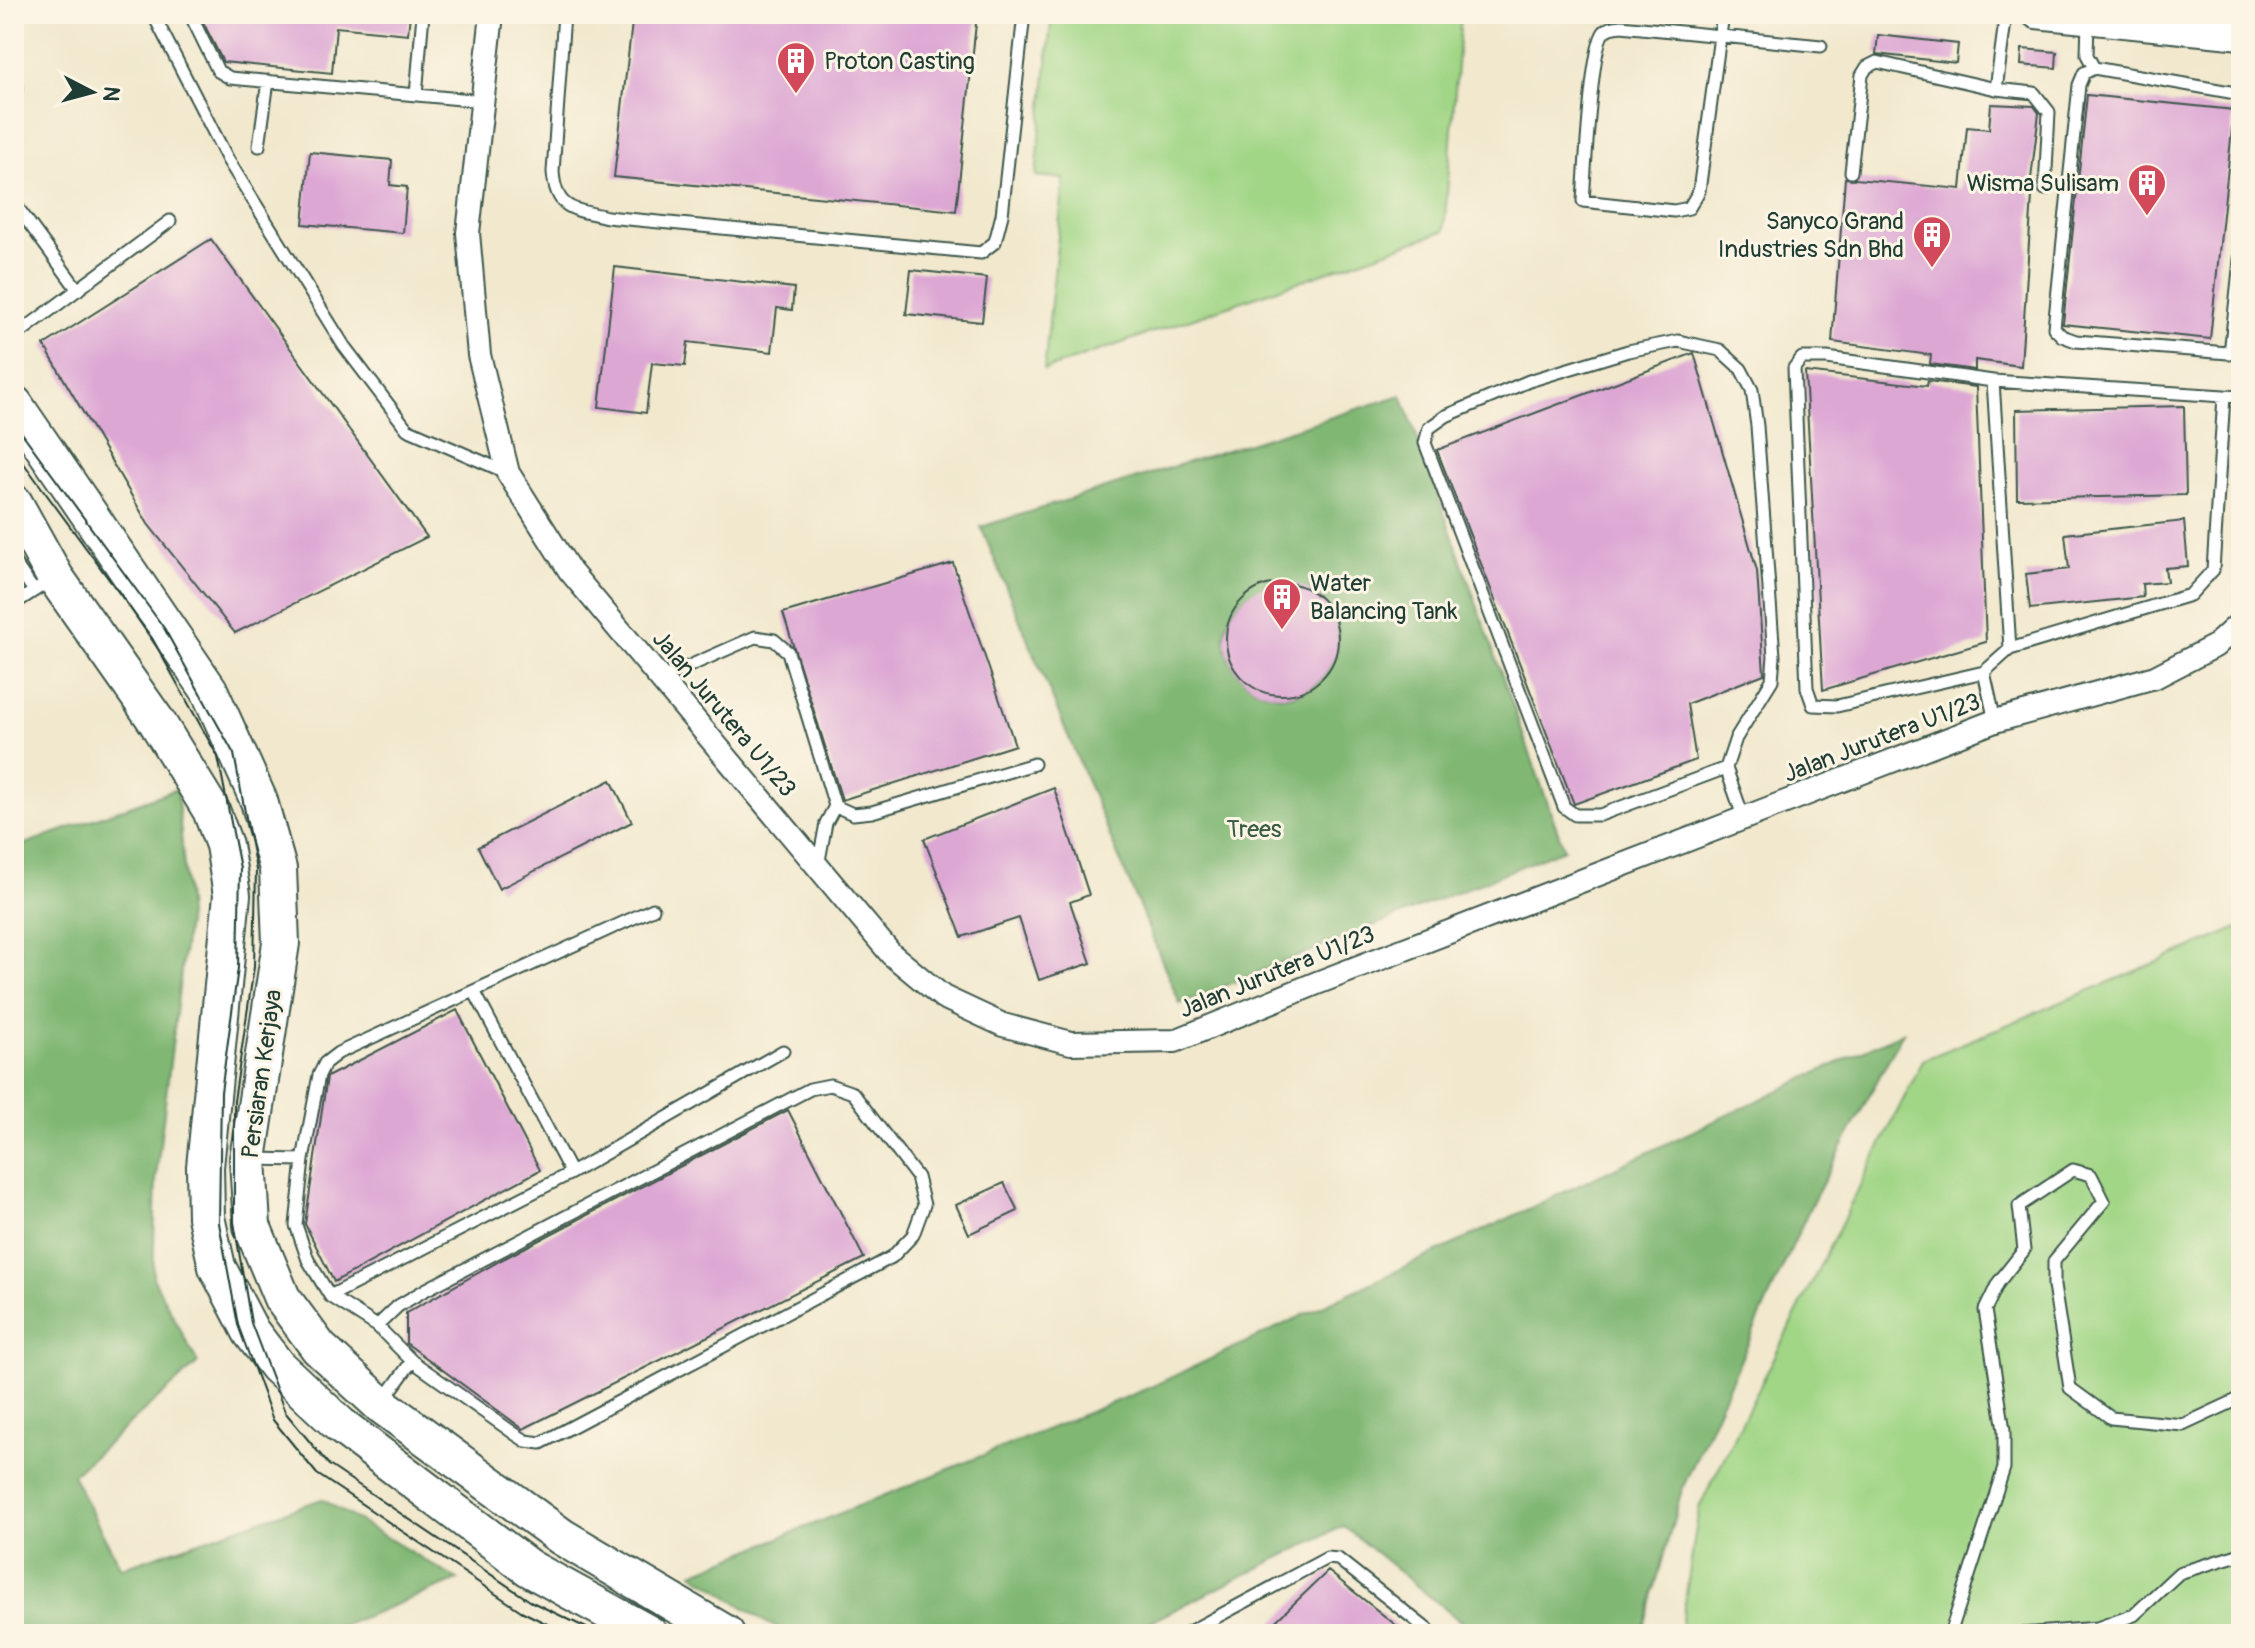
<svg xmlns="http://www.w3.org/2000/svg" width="2255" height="1648" font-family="Pangolin,sans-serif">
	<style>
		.green { fill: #a1d686; stroke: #608a5d; stroke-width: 2 }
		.forest { fill: #80b773; stroke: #507a54; stroke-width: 2; fill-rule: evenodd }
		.building { fill: #dda7d4 }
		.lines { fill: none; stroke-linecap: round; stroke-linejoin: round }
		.service-casing { stroke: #3e574b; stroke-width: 15 }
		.minor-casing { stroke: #3e574b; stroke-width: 26 }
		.tertiary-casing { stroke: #3e574b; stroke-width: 32 }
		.primary-casing { stroke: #3e574b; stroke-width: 40 }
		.service { stroke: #fff; stroke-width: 11 }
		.minor { stroke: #fff; stroke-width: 22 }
		.tertiary { stroke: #fff; stroke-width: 28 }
		.primary { stroke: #fff; stroke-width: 36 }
		.tram { stroke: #1f3d34; stroke-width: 2 }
		.labels { text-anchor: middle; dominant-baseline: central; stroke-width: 6; stroke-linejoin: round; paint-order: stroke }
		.poi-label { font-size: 24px; fill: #1f3d34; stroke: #fcf5e5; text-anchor: start }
		.street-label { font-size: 24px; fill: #1f3d34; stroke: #fcf5e5 }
		.park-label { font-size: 24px; fill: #395c44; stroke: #fcf5e5 }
	</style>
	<rect width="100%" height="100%" fill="#fcf5e5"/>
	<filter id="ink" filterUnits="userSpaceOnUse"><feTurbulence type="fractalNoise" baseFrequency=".0125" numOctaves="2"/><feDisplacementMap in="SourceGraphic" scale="16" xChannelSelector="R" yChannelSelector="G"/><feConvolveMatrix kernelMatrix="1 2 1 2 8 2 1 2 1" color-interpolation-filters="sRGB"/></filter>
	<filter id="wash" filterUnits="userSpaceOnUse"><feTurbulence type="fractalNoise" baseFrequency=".006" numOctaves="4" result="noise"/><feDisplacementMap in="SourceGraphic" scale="32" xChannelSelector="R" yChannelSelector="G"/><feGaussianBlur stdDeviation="1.8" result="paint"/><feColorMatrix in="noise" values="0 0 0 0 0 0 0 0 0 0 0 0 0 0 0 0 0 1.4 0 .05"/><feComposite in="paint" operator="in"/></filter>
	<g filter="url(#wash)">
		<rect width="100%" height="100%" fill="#f1e8cd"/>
		<path class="green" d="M1052,14H1461L1444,231L1044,370L1064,179L1036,176Z
			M2241,927V1634H1680L1699,1508L1923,1060Z"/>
		<path class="forest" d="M1402,395L1564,849L1180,1004L981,527ZM1282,582C1378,596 1336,718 1264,692C1249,687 1236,675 1230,660C1213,619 1244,588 1282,582Z
			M177,789L188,914L156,1178L153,1278L198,1363L72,1475L121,1568L322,1499L458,1580L321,1634H14V848Z
			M1903,1032L1810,1207L1682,1489L1642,1634H1476L1343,1526L1126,1634H789L767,1623L693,1573L1151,1387Z"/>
		<g id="blocks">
			<path class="building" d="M199,14H410L408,34L336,27L332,73L223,62Z
				M633,14H977L956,211L614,177Z
				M1878,35L1958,44L1956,63L1876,54Z
				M2022,49L2057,52L2056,68L2021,65Z
				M2087,95L2234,110L2210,339L2063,324Z
				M1991,104L2034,106L2039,113L2029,195L2032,196L2021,366L1975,360V370L1930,364L1931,355L1832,342L1845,178L1961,189L1967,127L1989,129Z
				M310,152L392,160L390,185L407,187L403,233L303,224Z
				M211,239L427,537L235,633L148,524L44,345Z
				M615,267L794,288L792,310L777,308L772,352L688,342L685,366L652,363L646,413L599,407Z
				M911,270L987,278L982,322L906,314Z
				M1694,353L1757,571L1764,674L1687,704L1696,760L1574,804L1437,450Z
				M1805,372L1927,386L1928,381L1976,387L1986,642L1823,690Z
				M2184,406L2186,495L2017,499L2016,410Z
				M2184,521L2188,566L2165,568L2167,582L2142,584L2143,597L2030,609L2026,574L2069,569L2065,534Z
				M953,563L1015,745L842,800L783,613Z
				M1226 639a56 56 0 1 1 112 0a56 56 0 1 1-112 0Z
				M611,780L632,822L499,889L478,847Z
				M1054,788L1089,895L1070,902L1091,963L1039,980L1019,918L962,937L924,839Z
				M457,1010L540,1170L334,1282L305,1224L327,1077Z
				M788,1110L864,1258L523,1429L406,1343V1313L505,1258Z
				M1004,1183L1018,1211L969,1234L956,1205Z
				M1328,1571L1407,1634H1262Z"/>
		</g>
	</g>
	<g filter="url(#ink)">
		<use href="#blocks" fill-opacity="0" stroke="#3e574b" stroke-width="2"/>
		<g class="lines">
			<defs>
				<path id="service" d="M153,14L228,160L344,346L407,429L508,473
					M190,14L218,71L230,78L483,101
					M564,14L553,172C556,211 574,209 607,217L981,253L995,242L1002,215L1024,14
					M1723,14L1720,36L1699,191L1689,208L1674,211L1583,201C1585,174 1591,46 1604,32C1608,27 1615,27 1621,26L1821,46
					M2006,14L1996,89L2034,93L2049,112L2045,189
					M2088,20L2087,55L2094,68
					M14,69L16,86L14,120
					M2241,94L2094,68L2084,73L2079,85L2054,328L2062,336L2076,341L2241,354
					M416,95L423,14
					M259,146L268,81
					M1851,172L1862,75L1867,67L1877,62L1996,89
					M14,198L15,204L78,290
					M14,337L170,221
					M2230,354L2241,251
					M1993,381L2224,396L2213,570L2190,595L2010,649L1984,672L1995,721
					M2224,396L2241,397
					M14,562L34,591
					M14,604L51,580
					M1984,672L1837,706L1813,705L1807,688L1794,368L1802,358H1827L1993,381L2010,649
					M660,679L755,637L774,640L788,652L835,806L853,814L872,812L1034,764
					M1726,768L1600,815H1575L1564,807L1425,443L1429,428L1446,416L1529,381L1628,351L1678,341L1720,350L1741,369L1752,390L1757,426L1774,656L1772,680L1736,738L1726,768L1744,819
					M818,866L826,823L835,806
					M474,991L571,1173
					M253,1159L303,1160L319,1075L325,1063L338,1053L653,909
					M303,1160L296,1225L308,1260L330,1296L377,1326L412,1361L515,1434L526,1441L541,1443L892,1257L913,1235L924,1205L917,1177L853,1093L830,1085L810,1089L425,1290L398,1306L377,1326
					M330,1296L571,1173L783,1051
					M383,1401L412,1361
					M1185,1634L1327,1558L1338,1559L1433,1634
					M1950,1634L2004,1468V1430L1985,1310L1998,1283L2024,1250L2019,1206L2073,1170L2091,1175L2104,1201L2054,1261V1286L2070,1388L2111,1418L2183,1425L2241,1398
					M2022,1634L2097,1628L2134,1615L2179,1573L2241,1554"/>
				<path id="minor" d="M492,14L468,233L479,355L508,473L570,571L891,954L943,997L1003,1025L1071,1043L1175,1041L1317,983L1995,721L2155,677L2215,646L2241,622"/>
				<path id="tertiary" d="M2036,14L2241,35"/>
				<path id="primary" d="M14,404L209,690L259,801L278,869L281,943L248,1159L252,1226L282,1298L319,1348L380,1404L562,1537L726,1634
					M14,503L55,577L157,722L211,810L224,845L232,895L205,1167L206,1217L217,1267L251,1332L277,1366L340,1425L398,1469L529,1568L649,1634"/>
			</defs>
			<use href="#service" class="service-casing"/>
			<use href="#minor" class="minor-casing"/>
			<use href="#tertiary" class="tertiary-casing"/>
			<use href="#primary" class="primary-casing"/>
			<use href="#service" class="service"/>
			<use href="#minor" class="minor"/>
			<use href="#tertiary" class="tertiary"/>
			<use href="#primary" class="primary"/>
			<path class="tram" d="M14,422L164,628L234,754L256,870L254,967L234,1101V1222L251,1323L285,1412L329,1465L530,1601L599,1634
				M14,450L152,638L218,757L240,868L238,968L221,1092L219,1223L238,1325L273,1420L317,1474L521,1611L567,1634"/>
		</g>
	</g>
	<defs>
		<symbol id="building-pin" viewBox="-11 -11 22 30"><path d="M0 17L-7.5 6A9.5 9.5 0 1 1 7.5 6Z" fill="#d1495b" stroke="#fcf5e5"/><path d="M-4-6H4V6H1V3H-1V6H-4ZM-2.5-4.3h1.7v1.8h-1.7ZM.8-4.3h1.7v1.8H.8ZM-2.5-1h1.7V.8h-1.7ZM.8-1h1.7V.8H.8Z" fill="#fff"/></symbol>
	</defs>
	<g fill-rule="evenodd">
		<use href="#building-pin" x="774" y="39" width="44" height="60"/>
		<use href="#building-pin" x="2125" y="161" width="44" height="60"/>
		<use href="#building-pin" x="1910" y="213" width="44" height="60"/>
		<use href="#building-pin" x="1260" y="575" width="44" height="60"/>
	</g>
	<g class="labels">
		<g class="poi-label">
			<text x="824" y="61">Proton Casting</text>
			<text x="2119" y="183" text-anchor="end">Wisma Sulisam</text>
			<text x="1904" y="221" text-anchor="end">Sanyco Grand<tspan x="1904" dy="28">Industries Sdn Bhd</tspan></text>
			<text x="1310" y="583">Water<tspan x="1310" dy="28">Balancing Tank</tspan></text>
		</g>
		<g class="street-label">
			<text transform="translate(724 714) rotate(50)">Jalan Jurutera U1/23</text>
			<text transform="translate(1882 738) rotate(-21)">Jalan Jurutera U1/23</text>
			<text transform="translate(1277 972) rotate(-22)">Jalan Jurutera U1/23</text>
			<text transform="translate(262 1074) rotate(-82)">Persiaran Kerjaya</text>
		</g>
		<g class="park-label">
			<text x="1254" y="829">Trees</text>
		</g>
	</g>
	<rect width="2255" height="1648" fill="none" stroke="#fcf5e5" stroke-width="48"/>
	<g transform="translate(92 92) rotate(96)" stroke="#fcf5e5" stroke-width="6" paint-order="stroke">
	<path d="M0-6L14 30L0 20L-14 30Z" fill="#1f3d34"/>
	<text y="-12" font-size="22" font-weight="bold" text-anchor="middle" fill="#1f3d34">N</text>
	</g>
</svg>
